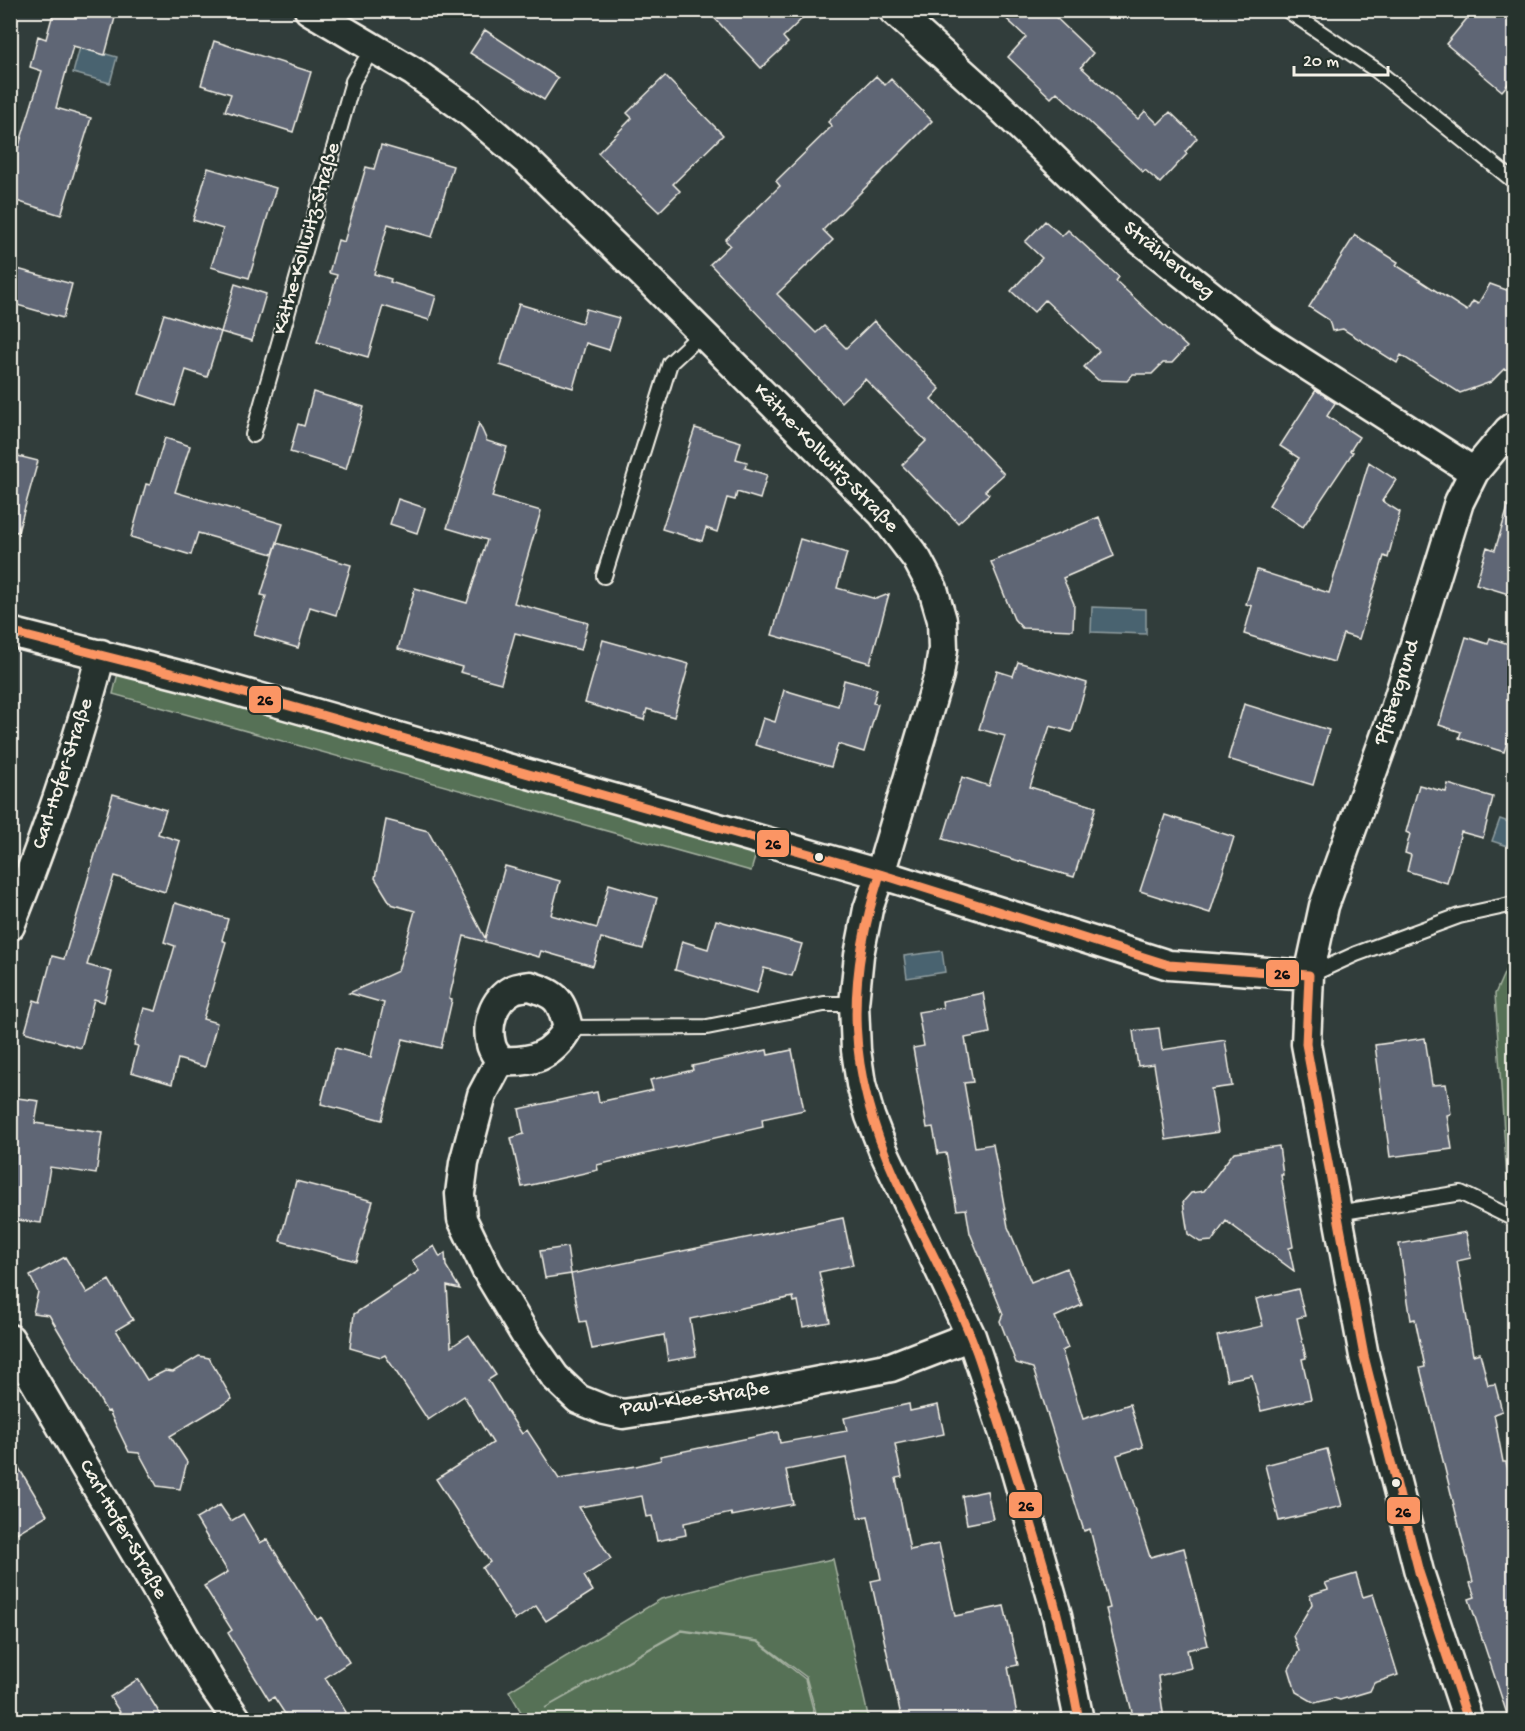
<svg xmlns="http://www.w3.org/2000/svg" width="1525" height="1731" font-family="'Gochi Hand',sans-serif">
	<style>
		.green { fill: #567157; stroke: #a5b1a0; stroke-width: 1.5 }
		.water { fill: #4a646f; stroke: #8e9c9f; stroke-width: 1.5 }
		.building { fill: #5e6674; stroke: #f4f1e8; stroke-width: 1.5 }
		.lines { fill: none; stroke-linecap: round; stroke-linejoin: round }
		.lane-casing { stroke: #f4f1e8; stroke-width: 18 }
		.street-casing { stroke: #f4f1e8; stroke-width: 33 }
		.lane { stroke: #26332d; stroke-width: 14 }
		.street { stroke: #26332d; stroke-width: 28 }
		.bus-1-casing { stroke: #26332d; stroke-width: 14 }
		.bus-1 { stroke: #fb9564; stroke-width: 9 }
		.bus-dot { fill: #f4f1e8; stroke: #26332d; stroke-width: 2 }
		.labels { text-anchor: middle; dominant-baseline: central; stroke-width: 4.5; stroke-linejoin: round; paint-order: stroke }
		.street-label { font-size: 21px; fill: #f4f1e8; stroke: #26332d }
		.line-badge { stroke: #26332d; stroke-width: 2 }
		.pale-badge-label { font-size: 16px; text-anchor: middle; font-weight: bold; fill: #111 }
	</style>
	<rect width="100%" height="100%" fill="#313d3b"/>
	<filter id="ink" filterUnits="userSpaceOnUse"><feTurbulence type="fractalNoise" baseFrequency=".0167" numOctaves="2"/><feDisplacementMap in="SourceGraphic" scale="12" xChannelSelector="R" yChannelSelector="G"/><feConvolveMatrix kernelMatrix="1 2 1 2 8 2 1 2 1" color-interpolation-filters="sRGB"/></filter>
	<g filter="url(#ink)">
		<path class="green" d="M118,673L756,854L751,871L113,694Z
			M1514,951V1203L1508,1195L1495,994Z
			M833,1559L869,1720H818L806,1677L758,1641L682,1630L545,1708L682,1631L758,1642L805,1679L816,1720H523L525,1719L509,1691L661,1599L753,1575Z"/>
		<path class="water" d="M80,47L117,57L110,83L73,73Z
			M1092,607L1146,609V634L1091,632Z
			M1500,819L1514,824V848L1492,841Z
			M942,951L945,972L907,978L904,956Z"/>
		<path class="building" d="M54,10H117L105,55L73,46L56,108L91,118L61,215L10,199V175L42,71L30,67L38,36L46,39Z
			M707,10H811L783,37L788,43L761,68Z
			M997,10H1048L1093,53L1081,67L1138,119L1145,111L1158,124L1170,112L1197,138L1185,152L1187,154L1160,183L1145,170L1143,172L1057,92L1051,98L1008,57L1026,37Z
			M1474,10H1515V76L1502,91L1446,44Z
			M485,30L558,78L544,100L470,53Z
			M214,41L311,72L293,132L225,111L231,94L201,85Z
			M665,76L723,135L673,184L680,191L659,212L598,153L632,118L627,113Z
			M876,76L885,85L891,79L932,121L823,230L833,240L777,294L816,333L824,326L846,348L874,321L940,389L931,399L1004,474L985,491L989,494L958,523L902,465L926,441L865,379L841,402L710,264L730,245L725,240L780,186L776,181L832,126L828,122Z
			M381,145L453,166L432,237L388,224L374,274L391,279L390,282L436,296L429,320L383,306L368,357L317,342L337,275L329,273L338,240L344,242L366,167L374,169Z
			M208,168L276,188L249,278L211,267L223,229L193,220Z
			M1045,221L1062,236L1068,230L1119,277L1116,281L1187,347L1172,363H1163L1152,374H1133L1127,381L1098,380L1084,367L1099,351L1045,300L1034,312L1011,291L1042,258L1025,242Z
			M1355,235L1398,262L1396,265L1467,311L1473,301L1478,304L1490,284L1515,293V370L1504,369L1491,382L1460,393L1401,355L1397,363L1343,329L1332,331L1329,320L1309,307Z
			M10,267L72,284L63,318L10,303Z
			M235,284L266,294L252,341L221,332L207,377L186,370L175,406L139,394L164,314L221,332Z
			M519,304L582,323L586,309L619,318L609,350L586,343L573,388L500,365Z
			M1316,390L1335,403L1327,416L1359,437L1350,451L1353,452L1303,527L1269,505L1299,458L1280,446Z
			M313,392L364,407L346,469L290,452L298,424L304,426Z
			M479,423L487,441L507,447L492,497L541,511L514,603L588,623L581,650L515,633L501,683L460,672L462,667L398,649L415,588L467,603L487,540L447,528Z
			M695,428L741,442L736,459L747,462L745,468L767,475L760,499L737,492L735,500L727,498L717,532L706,528L702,541L662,529Z
			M165,438L190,446L175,492L283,524L273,554L198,533L191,555L131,537L146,484L150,485Z
			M10,454L38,461L18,532L10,531Z
			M1369,462L1396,480L1382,501L1400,512L1388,558L1384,556L1359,639L1343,634L1334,662L1244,634L1252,606L1246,604L1257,570L1329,593Z
			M398,499L425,508L417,533L390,524Z
			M1509,504L1515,505V596L1476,584L1487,547L1495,550Z
			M1099,517L1114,556L1063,578L1074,604L1073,630L1022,628L1014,619L991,562Z
			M800,539L847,553L837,588L876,599L889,594L870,663L772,635Z
			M277,543L351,565L336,615L310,607L298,648L254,635L266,596L261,595Z
			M1466,637L1488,644L1490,638L1515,646V719L1504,752L1459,738L1461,732L1439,725Z
			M603,640L689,664L674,717L647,709L644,720L585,703Z
			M1018,662L1087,683L1072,732L1050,726L1030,787L1096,807L1074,877L943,839L962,777L989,786L1005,736L979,729L997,671L1013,676Z
			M844,680L877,689L873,703L878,704L864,752L838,744L831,767L755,745L763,718L775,722L784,690L838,706Z
			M1244,704L1329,730L1313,785L1228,759Z
			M1448,784L1493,797L1483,838L1461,832L1447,883L1407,871L1411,855L1405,853L1410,834L1406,832L1419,785L1446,792Z
			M113,794L166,810L158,834L180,841L165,892L114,876L87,965L112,972L104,1002L94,999L81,1048L25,1032L34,1000L40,1002L52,956L64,959Z
			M1165,815L1234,837L1210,913L1140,891Z
			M386,820L428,831L485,938L505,866L560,881L551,915L597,928L609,884L657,898L643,949L601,938L593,966L541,951L539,957L464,936L449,999L452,1000L441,1048L403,1039L382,1120L321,1104L335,1048L371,1057L384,1003L349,993L398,971L415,911L391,904L375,878Z
			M175,903L228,919L222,940L226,942L203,1019L217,1023L205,1067L178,1059L172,1084L131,1072L138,1046L134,1045L144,1008L156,1011L175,946L164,942Z
			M716,920L802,944L792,976L764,968L757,993L675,970L682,941L708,949Z
			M983,993L990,1033L965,1038L973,1082L964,1083L975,1147L993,1144L1008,1227L1031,1282L1067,1268L1082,1305L1055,1317L1068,1348L1062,1351L1083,1419L1130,1404L1143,1447L1117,1455L1150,1557L1184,1548L1208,1645L1187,1650L1191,1668L1158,1676L1164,1720H1134L1106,1609L1110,1608L1090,1529L1084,1531L1033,1368L1016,1363L1000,1321L1003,1314L970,1233L966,1209L957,1210L946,1153L938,1154L933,1127L927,1128L913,1048L924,1046L918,1012L943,1008L942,1001Z
			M1159,1028L1162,1050L1225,1040L1232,1086L1211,1089L1218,1132L1166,1140L1154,1064L1138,1066L1133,1031Z
			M1425,1038L1432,1085L1446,1084L1451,1114L1447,1115L1452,1149L1390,1157L1375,1045Z
			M767,1050L768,1055L792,1050L804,1110L762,1119L763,1127L597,1165L598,1170L522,1187L511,1138L524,1134L519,1109L597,1092L599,1102L653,1090L650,1080L693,1070L692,1066Z
			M10,1097L39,1101L35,1123L102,1133L96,1174L50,1167L41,1223L10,1219Z
			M1279,1146L1283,1175H1281L1293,1247L1289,1248L1294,1271L1226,1221L1212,1241L1200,1242L1188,1234L1183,1202L1191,1193L1204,1191L1234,1152Z
			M296,1181L373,1201L356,1261L280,1241Z
			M843,1218L853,1265L819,1272L830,1322L803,1327L798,1301L794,1302L793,1297L690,1319L696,1356L668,1361L664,1335L592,1349L586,1321L580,1322L571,1274Z
			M1466,1232L1471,1258L1457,1261L1473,1355L1480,1353L1488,1385L1495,1384L1502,1411L1494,1414L1503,1462H1506L1515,1494V1720H1509L1469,1599L1475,1597L1470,1583L1473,1582L1420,1368L1425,1367L1415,1319L1411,1320L1399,1244Z
			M434,1246L440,1257L445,1253L446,1266L460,1289L447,1286L451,1347L469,1335L496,1375L488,1380L507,1411L522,1434L527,1430L559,1479L636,1466L661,1460L660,1456L778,1432L780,1443L847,1431L844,1418L909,1404L910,1411L938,1405L944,1434L895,1444L902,1477L896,1478L910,1550L939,1544L955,1616L1004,1606L1018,1665L1008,1667L1018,1720H988L987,1715L959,1720H902L871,1581L881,1579L868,1516L858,1518L846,1458L786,1470L793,1504L732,1516L731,1513L684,1523L686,1535L657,1541L652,1516L646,1517L642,1496L579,1507L611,1559L584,1576L593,1591L546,1621L536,1606L515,1620L482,1568L490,1562L436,1479L493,1443L464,1396L428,1420L385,1355L381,1357L350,1348L354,1314L419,1271L412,1260Z
			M567,1247L571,1274L545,1278L540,1251Z
			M65,1257L87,1293L109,1280L133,1320L116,1330L147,1380L165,1371L173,1372L199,1356L209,1358L232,1399L170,1436L187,1462L180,1489L157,1486L139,1453L129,1452L109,1411L107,1412L49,1315L33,1313L38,1292L30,1276Z
			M1298,1289L1305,1316L1297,1318L1306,1358L1302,1359L1311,1399L1261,1411L1252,1375L1227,1380L1217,1336L1263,1326L1256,1299Z
			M1327,1449L1342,1506L1279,1521L1265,1465Z
			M10,1453L47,1515L10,1537Z
			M987,1491L993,1519L967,1524L962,1496Z
			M220,1505L231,1521L243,1514L260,1543L267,1539L317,1620L321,1617L349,1662L325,1678L346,1712L333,1720H289L274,1697L269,1700L228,1633L232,1630L204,1586L228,1572L196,1519Z
			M1356,1574L1363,1597L1373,1594L1398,1675L1374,1683L1370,1691L1340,1700L1334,1698L1315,1703L1296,1692L1289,1669L1299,1651L1293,1636L1312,1604L1310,1595L1328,1589L1325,1583Z
			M138,1679L164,1720H125L110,1697Z"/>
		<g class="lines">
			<defs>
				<path id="lane" d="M1287,10L1376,70L1514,181
					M253,435L353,81L373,47
					M604,576L670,363L702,333
					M1310,975L1356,954L1459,916L1514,904
					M568,1028L707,1027L824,1004H854
					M1337,1213L1461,1193L1514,1219"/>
				<path id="street" d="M309,10L414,72L467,110L527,161L650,281L882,513L917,559L933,589L942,620L943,649L939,675L880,874L868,909L859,955L854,1004L856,1050L861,1084L870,1116L884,1152L971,1336L1012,1458L1057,1615L1079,1720
					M893,10L995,102L1124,227L1266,339L1474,472
					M10,632L191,678L880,874L1169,965L1309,975
					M10,926C45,838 77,747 101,654
					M530,986C558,995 561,1000 568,1028C552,1057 531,1063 500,1061C497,1056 492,1050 491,1044C486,1025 493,1000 512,990C517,987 524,987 530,986Z
					M500,1061L482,1095L464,1163L460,1194L462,1219L487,1271L526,1336L555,1377L578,1399L605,1410L623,1414L748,1395L891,1367L971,1336
					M10,1339L214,1687L237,1720
					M1468,1720L1419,1572L1364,1356L1306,1044L1309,975L1324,906L1395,709L1459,502L1474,472L1508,431L1514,426"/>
			</defs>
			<use href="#lane" class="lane-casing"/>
			<use href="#street" class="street-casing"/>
			<use href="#lane" class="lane"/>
			<use href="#street" class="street"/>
			<defs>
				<path id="bus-1" d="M10,632L191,678L880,874L1169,965L1309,975L1306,1044L1364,1356L1419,1572L1468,1720
					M880,874C845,984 847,1072 895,1177C921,1234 952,1287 974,1345C982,1365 987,1385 994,1406C1016,1475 1039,1543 1057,1614C1066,1649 1072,1684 1079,1720"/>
			</defs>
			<use href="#bus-1" class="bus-1-casing"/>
			<use href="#bus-1" class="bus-1"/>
		</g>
	</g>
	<g class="bus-dot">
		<circle cx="819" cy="857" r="5"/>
		<circle cx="1396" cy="1483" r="5"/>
	</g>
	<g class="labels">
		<g class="street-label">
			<text transform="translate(308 239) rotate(-74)">Käthe-Kollwitz-Straße</text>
			<text transform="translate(1168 261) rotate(39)">Strählerweg</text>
			<text transform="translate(825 459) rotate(46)">Käthe-Kollwitz-Straße</text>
			<text transform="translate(1398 693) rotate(-72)">Pfistergrund</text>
			<text transform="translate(64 774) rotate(-72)">Carl-Hofer-Straße</text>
			<text transform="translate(695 1400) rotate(-8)">Paul-Klee-Straße</text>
			<text transform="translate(122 1530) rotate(60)">Carl-Hofer-Straße</text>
		</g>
	</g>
	<g class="line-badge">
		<rect x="248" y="685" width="34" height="29" rx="6" fill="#fb9564"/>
		<rect x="756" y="829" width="34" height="29" rx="6" fill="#fb9564"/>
		<rect x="1265" y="959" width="35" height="29" rx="6" fill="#fb9564"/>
		<rect x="1008" y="1491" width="35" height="28" rx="6" fill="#fb9564"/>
		<rect x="1386" y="1496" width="35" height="29" rx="6" fill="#fb9564"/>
	</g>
	<g class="pale-badge-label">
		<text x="265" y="705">26</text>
		<text x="773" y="849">26</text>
		<text x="1282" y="979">26</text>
		<text x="1026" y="1511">26</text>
		<text x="1403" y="1517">26</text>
	</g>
	<rect width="1525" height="1731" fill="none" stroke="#26332d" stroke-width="36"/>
	<rect x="18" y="18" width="1489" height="1695" fill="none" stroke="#f4f1e8" stroke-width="2" filter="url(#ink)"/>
	<path d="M1294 66v9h94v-9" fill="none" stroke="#f4f1e8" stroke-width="3"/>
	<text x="1303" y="66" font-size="18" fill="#f4f1e8" stroke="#26332d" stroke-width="4.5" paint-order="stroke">20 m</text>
</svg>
